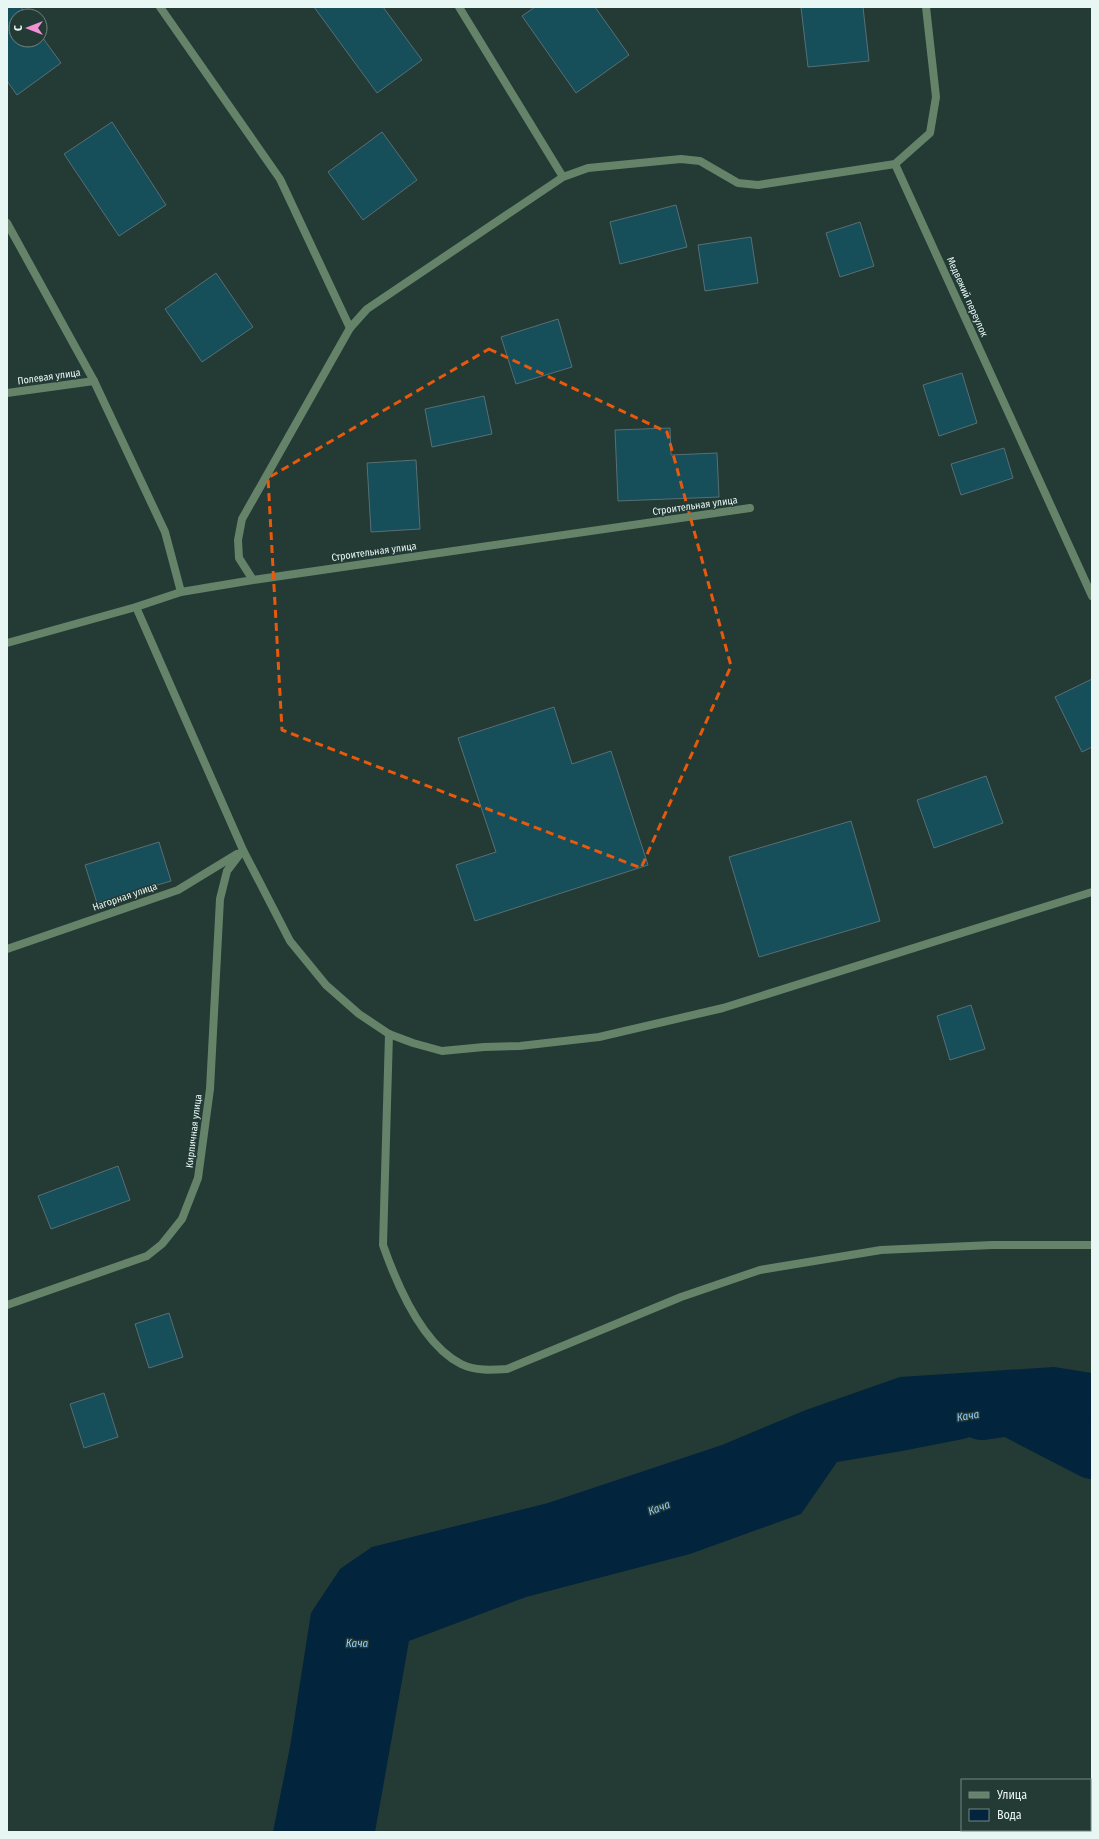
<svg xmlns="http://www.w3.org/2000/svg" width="1099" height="1839" font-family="'Fira Sans Condensed',sans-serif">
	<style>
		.water { fill: #02243c }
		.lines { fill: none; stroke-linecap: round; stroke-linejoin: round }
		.river { stroke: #02243c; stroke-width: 52 }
		.building { fill: #164e59; stroke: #586f75 }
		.service { stroke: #648369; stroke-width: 8 }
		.minor { stroke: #648369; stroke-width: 8 }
		.marked { fill: none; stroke: #e8590c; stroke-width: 3; stroke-dasharray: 8 5; stroke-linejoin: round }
		.labels { text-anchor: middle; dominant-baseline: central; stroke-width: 3; stroke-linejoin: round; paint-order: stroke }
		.street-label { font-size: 10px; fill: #e9f7f4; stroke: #233a35 }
		.water-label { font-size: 11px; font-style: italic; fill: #94ccfc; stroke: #233a35 }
	</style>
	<rect width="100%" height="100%" fill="#233a35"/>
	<path class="water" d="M1054,1367L1092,1373V1436L1008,1426L963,1439L902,1451L837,1462L801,1514L690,1554L526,1597L409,1641L375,1832H273L290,1747L311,1613L340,1569L372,1547L548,1503L722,1445L806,1410L900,1377Z"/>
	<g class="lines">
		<path class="river" d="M982,1414L1009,1410L1092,1453"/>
	</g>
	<path class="building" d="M7,7H21L27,16H16V40H40V34L61,63L17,95L7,81Z
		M314,7H383L422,60L377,93Z
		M535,7H595L629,55L576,93L522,16Z
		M801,7H863L869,61L808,67Z
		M112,122L166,205L119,236L64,154Z
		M382,132L417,180L363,220L328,172Z
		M676,205L687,247L620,264L610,222Z
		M860,222L874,266L840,277L826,233Z
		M751,237L758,283L705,291L698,245Z
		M216,273L253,327L202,362L165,309Z
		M558,319L572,367L516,384L501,337Z
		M962,373L977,423L939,436L923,385Z
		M484,396L492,434L432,447L425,409Z
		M670,428L671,455L717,453L719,497L618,501L615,430Z
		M1004,448L1013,478L961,495L951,464Z
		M416,460L420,529L371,532L367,463Z
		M1092,679V747L1082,752L1055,697Z
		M554,707L572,764L611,751L648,865L475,921L456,865L496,852L458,738Z
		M986,776L1003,823L934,848L917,800Z
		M851,821L880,921L759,957L729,857Z
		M159,842L171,881L97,903L85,865Z
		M971,1005L985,1049L950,1060L937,1016Z
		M118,1166L130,1200L51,1229L38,1196Z
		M169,1313L183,1357L149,1368L135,1324Z
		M104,1393L118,1437L84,1448L70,1404Z"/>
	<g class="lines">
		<path class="service" d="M160,7L280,179L350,328
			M7,393L94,381
			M389,1034L383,1245C397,1285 422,1344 461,1364C475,1371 492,1370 507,1369L681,1297L760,1270L881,1250L992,1245H1092"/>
		<path class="minor" d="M459,7L563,177
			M926,7L936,97L930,133L895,164L1092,596
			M7,223L94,381L165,532L181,592
			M253,580L239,558L238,540L242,519L350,328L367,309L563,177L588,168L681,159L700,161L738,183L758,185L895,164
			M136,607L243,850L290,941L326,985L359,1014L389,1034L413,1043L442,1051L484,1047L520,1046L599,1037L723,1008L1092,892
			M7,643L136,607L181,592L253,580L750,508
			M7,949L178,890L237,854
			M7,1305L147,1256L162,1244L182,1219L198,1178L210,1089L220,899L227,871L243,850"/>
	</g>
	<path class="marked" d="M489,349L667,432L731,666L641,868L282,730L268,478Z"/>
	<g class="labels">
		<g class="street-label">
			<text transform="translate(967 297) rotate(66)">Медвежий переулок</text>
			<text transform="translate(49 377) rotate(-8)">Полевая улица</text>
			<text transform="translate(695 506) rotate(-8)">Строительная улица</text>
			<text transform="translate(374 552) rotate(-8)">Строительная улица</text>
			<text transform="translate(125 897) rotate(-19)">Нагорная улица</text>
			<text transform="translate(194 1131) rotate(-83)">Кирпичная улица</text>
		</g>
		<g class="water-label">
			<text transform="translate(968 1416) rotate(-9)">Кача</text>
			<text transform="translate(659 1508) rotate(-21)">Кача</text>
			<text x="357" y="1643">Кача</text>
		</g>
	</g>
	<rect width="1099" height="1839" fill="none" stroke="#e9f7f4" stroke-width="16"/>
	<rect x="961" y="1779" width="130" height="52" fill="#233a35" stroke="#728681"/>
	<rect x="969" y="1792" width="20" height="6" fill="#648369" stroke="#728681"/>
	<text x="997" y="1799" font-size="12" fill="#e9f7f4">Улица</text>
	<rect x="969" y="1809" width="20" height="12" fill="#02243c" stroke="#728681"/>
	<text x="997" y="1819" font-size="12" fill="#e9f7f4">Вода</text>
	<g transform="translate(28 28) rotate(270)"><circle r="19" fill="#233a35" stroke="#728681"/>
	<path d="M0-3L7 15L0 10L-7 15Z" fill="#f491d4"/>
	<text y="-6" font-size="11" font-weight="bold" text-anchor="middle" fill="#e9f7f4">С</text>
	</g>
</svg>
